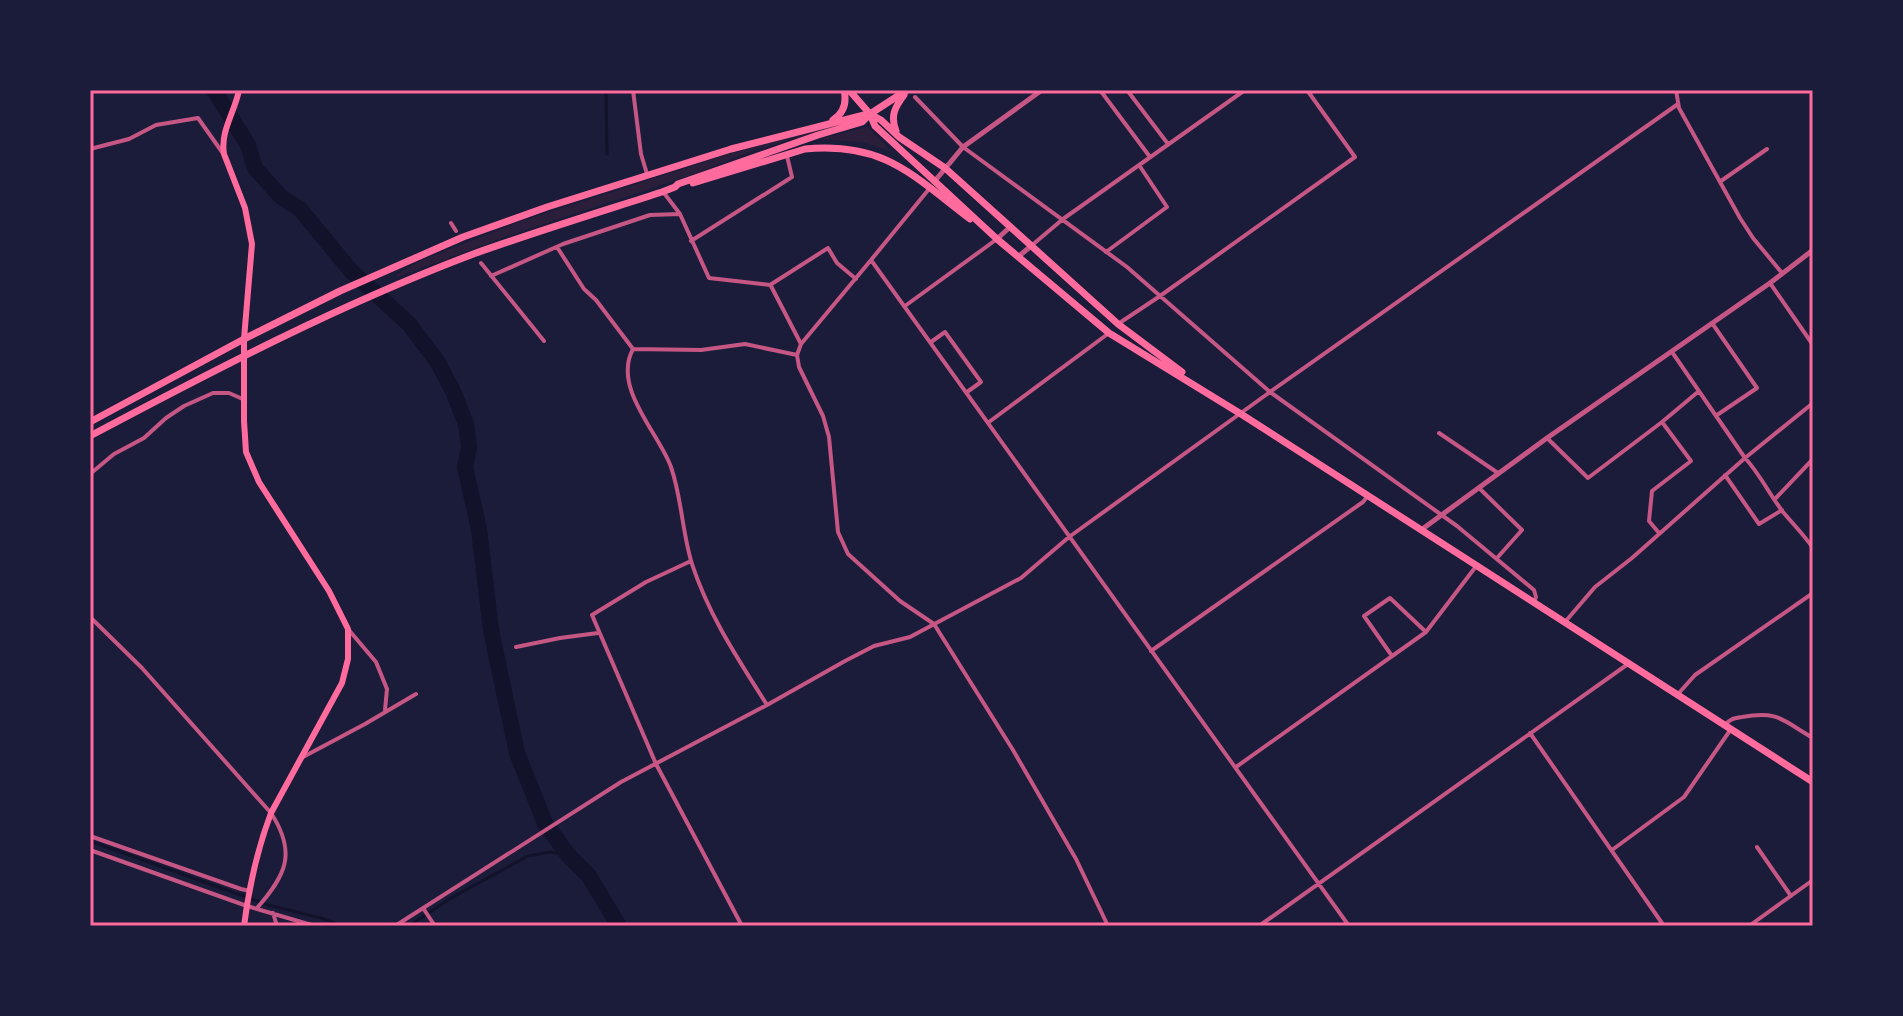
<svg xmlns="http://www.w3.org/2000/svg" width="1903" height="1016" font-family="'Fira Sans Condensed',sans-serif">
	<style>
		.green { fill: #2a1e3b }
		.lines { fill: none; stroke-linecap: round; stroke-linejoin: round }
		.stream { stroke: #12122b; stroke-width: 3 }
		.river { stroke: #12122b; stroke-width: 16 }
		.minor { stroke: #c65784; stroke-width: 4 }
		.tertiary { stroke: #c65784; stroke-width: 5 }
		.primary { stroke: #ff6b9d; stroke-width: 6 }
		.trunk { stroke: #ff6b9d; stroke-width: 7 }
		.neatline { fill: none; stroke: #ff6b9d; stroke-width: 3 }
	</style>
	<rect width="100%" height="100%" fill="#1b1b3a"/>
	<path class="green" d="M850,122L749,152L694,174L508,236L398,277L396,275L417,262L519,222L729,154Z
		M867,127L892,152L863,142L819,139Z"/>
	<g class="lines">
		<path class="stream" d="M606,90L607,154
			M90,841L268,905L321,918L342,926
			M409,926L451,898L528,856L550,852L568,855"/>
		<path class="river" d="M214,90L248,145L255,168L281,197L300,209L351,271L409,324L437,361L453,391L466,424L469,447L465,467L479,529L491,630L517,753L545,823L568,855L589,876L619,926"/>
		<path class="minor" d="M633,90L641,154L647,174
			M1100,90L1150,157
			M1127,90L1168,144
			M1676,90L1679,108L1740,218L1753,238L1782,273
			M915,97L963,147L1127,267L1270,392L1457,526L1534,590L1536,597L1534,602
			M90,149L129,139L156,125L198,118L222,152
			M1721,181L1767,149
			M929,189L871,260L1349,926
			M664,193L680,214L709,278L770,285L828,248L837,263L856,279
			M451,223L456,231
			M691,241L792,177L787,156
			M1031,246L1063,219L1245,90
			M557,247L584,289L596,300L633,349L701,350L745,344L797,355
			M1106,252L1167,207L1139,165
			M871,260L801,344L797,355L799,367L823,416L829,437L838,532L848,554L900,601L934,624L1013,750L1076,859L1108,926
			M481,263L544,341
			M491,276L563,244L650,215L680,214
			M1770,283L1813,345
			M771,286L801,344
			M905,306L997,239
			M1712,323L1757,388L1717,415
			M1118,324L1160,296L1355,157L1307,90
			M931,342L945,332L981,382L967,392
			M633,349C612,388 659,433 671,467C682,499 682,532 692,564C709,616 738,659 767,705
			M1672,352L1745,458C1760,474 1769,494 1783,512C1793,524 1804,535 1813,548
			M989,422L1109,333
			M1439,433L1498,473
			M1547,438L1588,478L1662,422L1699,391
			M90,474L114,454L144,438L166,418L184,406L213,393H229L245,400
			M1725,475L1759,524L1782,510
			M1479,488L1522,530L1497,558
			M1775,499L1813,459
			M1659,533L1649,521L1652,491L1691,461L1662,422
			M691,561L646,582L592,615L656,764L742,926
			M90,617L142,668L271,813C297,853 286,875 257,908
			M1565,622L1595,587L1632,558L1745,458L1813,403
			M348,629L376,662L387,689L385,710
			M516,647L560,638L598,633
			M1151,651L1363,502L1367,497
			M1392,656L1364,616L1390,598L1426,632
			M1678,694L1695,675L1813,593
			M1725,725C1730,719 1734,718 1742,717C1779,710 1783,721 1813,738
			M1530,733L1664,926
			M303,757L365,724L416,694
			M1236,767L1426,632L1477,565
			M90,836L241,889L250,891
			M1757,847L1791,896
			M90,850L247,906L315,926
			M1612,850L1684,797L1731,729
			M423,908L435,926
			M273,913L277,926
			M395,926L621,782L767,705L845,661L874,646L910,637L1021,578L1069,537L1270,392L1678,104
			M1259,926L1628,664
			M1749,926L1813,880"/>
		<path class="tertiary" d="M934,182L963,147L1042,90
			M997,239L1010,227
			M1018,257L1031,246
			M1421,530L1547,438L1770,283L1813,250"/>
		<path class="primary" d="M239,90C235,112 220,131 224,154L245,208L252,244L244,339V421L246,452L259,482L329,591L348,629V659L342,683L271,813C257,850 249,887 244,926"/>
		<path class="trunk" d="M849,90L870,114L875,126L997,239L1109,333L1241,414L1813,782
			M870,114L881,120L899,137L945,168L1118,324L1182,372
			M833,120C844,113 847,103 844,90
			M896,131C890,116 895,107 904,95
			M693,183L805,149C885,142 912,175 970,219
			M90,422L244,339L340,291L463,237L547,207L731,149L868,114
			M90,436C216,369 343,303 476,253C538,231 600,212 662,192L675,187L678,184L818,135L862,122L870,114L907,90"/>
	</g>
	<rect width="1903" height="1016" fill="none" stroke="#1b1b3a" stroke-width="184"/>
	<rect x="92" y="92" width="1719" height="832" class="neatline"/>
</svg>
